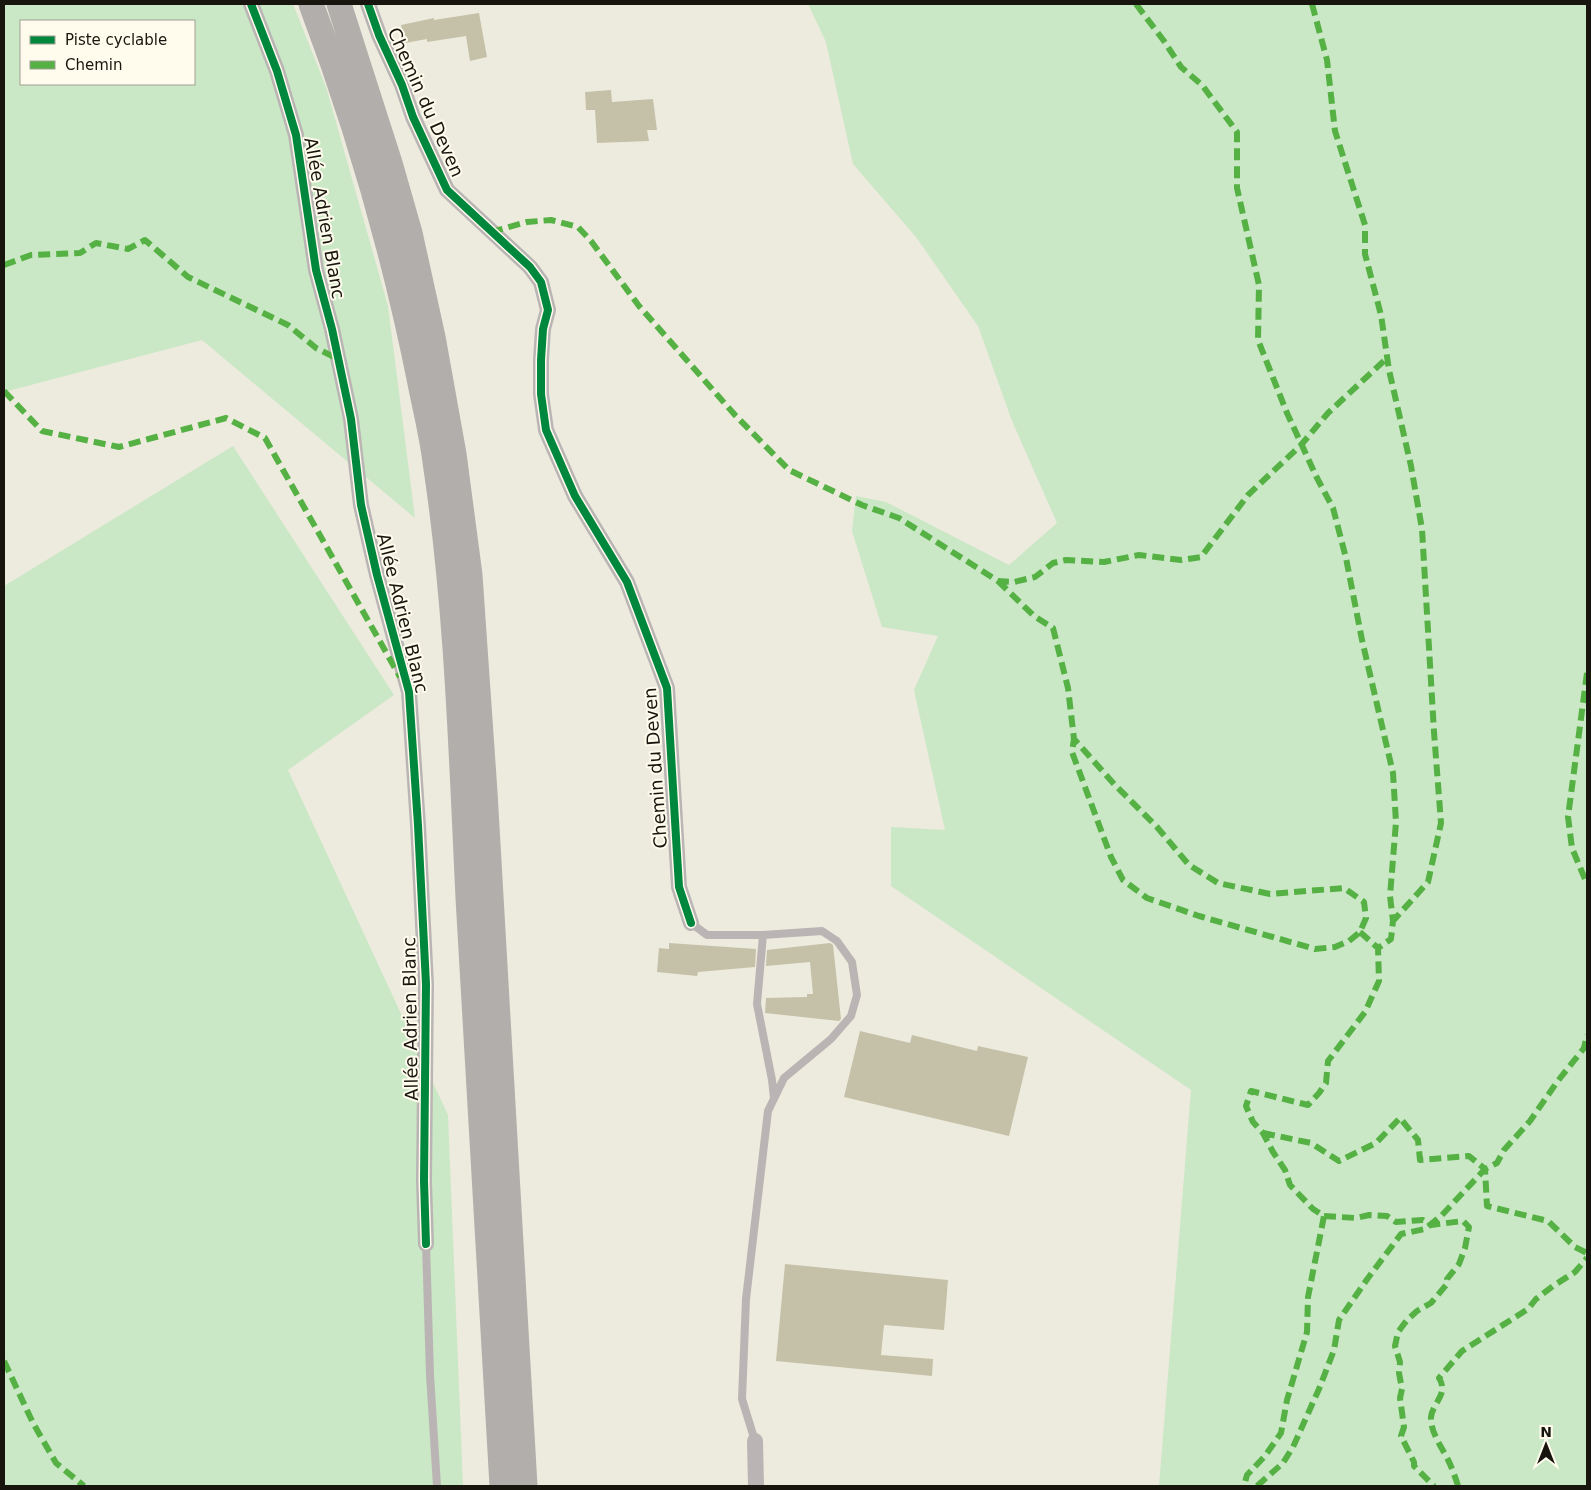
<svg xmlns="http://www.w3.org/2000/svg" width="1591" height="1490" font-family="'DejaVu Sans',sans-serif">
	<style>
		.green { fill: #cae7c6; fill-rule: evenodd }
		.building { fill: #c5c1a8 }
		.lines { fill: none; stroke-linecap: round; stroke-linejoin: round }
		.service { stroke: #bab5b4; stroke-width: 8 }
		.minor { stroke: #bab5b4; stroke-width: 16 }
		.primary { stroke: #b2aeab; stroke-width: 25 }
		.quiet { stroke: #55b144; stroke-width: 6; stroke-dasharray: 12 6; stroke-linecap: butt }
		.cycleway-casing { stroke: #fffced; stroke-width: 11 }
		.cycleway { stroke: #00873e; stroke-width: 8 }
		.labels { text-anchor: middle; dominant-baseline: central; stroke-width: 4; stroke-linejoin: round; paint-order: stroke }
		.street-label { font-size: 18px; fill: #17150d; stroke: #fffced }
	</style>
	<rect width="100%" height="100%" fill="#edebdd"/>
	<path class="green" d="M4,4H293L326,87L388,306L415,518L202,340L4,392ZM21,21H194V84H21Z
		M808,4H1587V1486H1159L1191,1090L891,886V827L945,830L914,690L938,636L882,627L852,531L856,496L886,502L1009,565L1057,523L1012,421L978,326L916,237L853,164L826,42Z
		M233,446L394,695L288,770L448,1115L463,1486H4V586Z"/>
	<path class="building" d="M479,13L487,57L470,61L466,36L427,42V39L405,43L401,25L434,18V20Z
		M611,90L612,102L653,99L657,130H647L649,141L597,143L595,110H586L585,92Z
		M669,943L756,949L755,967L698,972L697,976L657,972L659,948L669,949Z
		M830,943L833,945L841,1019L839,1021L765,1013L766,998L807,997V994H813L810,962L766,966L767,950Z
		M860,1031L910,1043L912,1035L977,1051L978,1046L1028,1057L1009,1136L844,1097Z
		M785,1264L948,1280L944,1330L884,1325L881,1355L933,1359L932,1376L776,1361Z"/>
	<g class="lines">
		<path class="service" d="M691,923L707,935H763
			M426,1244L430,1375L437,1486
			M755,1441L742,1399L746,1299L768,1111L784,1078L831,1039L851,1016L857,995L852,962L837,941L822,931L763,935L757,1004L772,1080L774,1098"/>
		<path class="minor" d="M251,4L277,71L296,135L316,270L332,329L351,419L361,505L377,575L409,692L418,825L426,984L424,1181L426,1244
			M368,4L379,35L402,85L413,117L447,190L530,267L541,282L548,310L543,329L541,360V394L546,430L575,496L627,582L667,688L679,887L691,923
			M755,1441L756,1486"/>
		<path class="primary" d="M311,4C358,128 395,257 421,388C426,413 432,437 435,462C457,606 461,753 468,898C479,1094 490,1290 502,1486
			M339,4L390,163L410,233L433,337L454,454L470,575L485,792L525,1486"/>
		<path class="quiet" d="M1136,4L1164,41L1181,67L1202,85L1237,132V188L1259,285L1258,340L1287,413L1317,478L1333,508L1346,558L1362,640L1393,773L1396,822L1390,896L1393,921L1391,939L1378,948L1379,981L1365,1012L1328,1061L1326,1083L1319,1093L1308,1105L1251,1091L1246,1106L1253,1122L1263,1133L1273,1152L1285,1170L1290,1185L1313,1209L1324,1216L1308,1297L1307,1332L1287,1400L1281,1433L1265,1456L1247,1475L1244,1486
			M1312,4L1327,60L1335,131L1365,225V254L1381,315L1389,370L1411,466L1422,529L1434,732L1441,823L1428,882L1393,921
			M491,232L527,222L551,220L578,227L591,241L639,306L735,415L789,470L862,505L899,518L998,581L1014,582L1035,577L1053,563L1066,560L1104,562L1139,555L1181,560L1201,557L1248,495L1301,445L1328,413L1387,358
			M4,265L31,255L80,253L96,243L128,249L145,240L188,277L288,325L316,348L338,359
			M4,391L42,431L119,447L226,418L265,438L400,677
			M998,581L1034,616L1053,628L1068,688L1074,739L1115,785L1157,827L1189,865L1218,883L1270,894L1344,888L1364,902L1366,918L1360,932L1349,941L1335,947L1315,949L1199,916L1147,898L1123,880L1111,857L1072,752L1074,739
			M1587,673L1568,817L1572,848L1587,884
			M1360,932L1378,948
			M1263,1133L1311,1143L1339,1161L1376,1143L1400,1118L1418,1140L1420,1160L1469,1156L1485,1169L1487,1206L1548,1221L1575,1247L1587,1253
			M1324,1216L1356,1218L1369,1215L1387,1216L1396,1222L1423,1220L1431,1225L1463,1221L1469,1227L1465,1248L1459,1264L1447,1279V1284L1431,1303L1417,1311L1407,1320L1398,1332L1395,1346L1400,1362L1399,1373L1402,1389L1400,1398L1404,1427L1401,1436L1414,1462V1466L1434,1486
			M4,1361L33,1423L56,1463L84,1486
			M1257,1486L1283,1463L1293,1447L1319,1389L1334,1350L1339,1320L1368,1278L1401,1234L1425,1229L1442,1215L1485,1169L1497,1163L1504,1150L1530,1121L1557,1082L1584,1048L1587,1035
			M1458,1486C1456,1479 1453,1471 1450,1464C1444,1450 1430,1433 1431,1417C1433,1402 1449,1394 1439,1378L1462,1351L1528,1309L1536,1299L1553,1286L1575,1272L1587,1258"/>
		<defs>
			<path id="cycleway" d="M251,4L277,71L296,135L316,270L332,329L351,419L361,505L377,575L409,692L418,825L426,984L424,1181L426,1244
				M368,4L379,35L402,85L413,117L447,190L530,267L541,282L548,310L543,329L541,360V394L546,430L575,496L627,582L667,688L679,887L691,923"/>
		</defs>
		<use href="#cycleway" class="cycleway-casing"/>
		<use href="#cycleway" class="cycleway"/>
	</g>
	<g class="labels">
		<g class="street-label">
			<text transform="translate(426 102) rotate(66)">Chemin du Deven</text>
			<text transform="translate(325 218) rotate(80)">Allée Adrien Blanc</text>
			<text transform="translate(403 613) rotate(76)">Allée Adrien Blanc</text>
			<text transform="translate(655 768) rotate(-94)">Chemin du Deven</text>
			<text transform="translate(410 1019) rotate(-91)">Allée Adrien Blanc</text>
		</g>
	</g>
	<rect width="1591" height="1490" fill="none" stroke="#17150d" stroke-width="10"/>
	<rect x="20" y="20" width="175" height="65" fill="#fffced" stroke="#a2a093"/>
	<rect x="30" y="36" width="25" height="8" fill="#00873e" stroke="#a2a093"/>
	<text x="65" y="45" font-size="15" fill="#17150d">Piste cyclable</text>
	<rect x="30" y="61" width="25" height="8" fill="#55b144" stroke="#a2a093"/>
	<text x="65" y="70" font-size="15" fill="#17150d">Chemin</text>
	<g transform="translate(1546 1445)" stroke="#fffced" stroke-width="4" paint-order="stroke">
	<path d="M0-4L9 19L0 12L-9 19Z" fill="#17150d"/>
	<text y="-8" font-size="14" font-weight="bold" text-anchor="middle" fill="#17150d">N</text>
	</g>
</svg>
